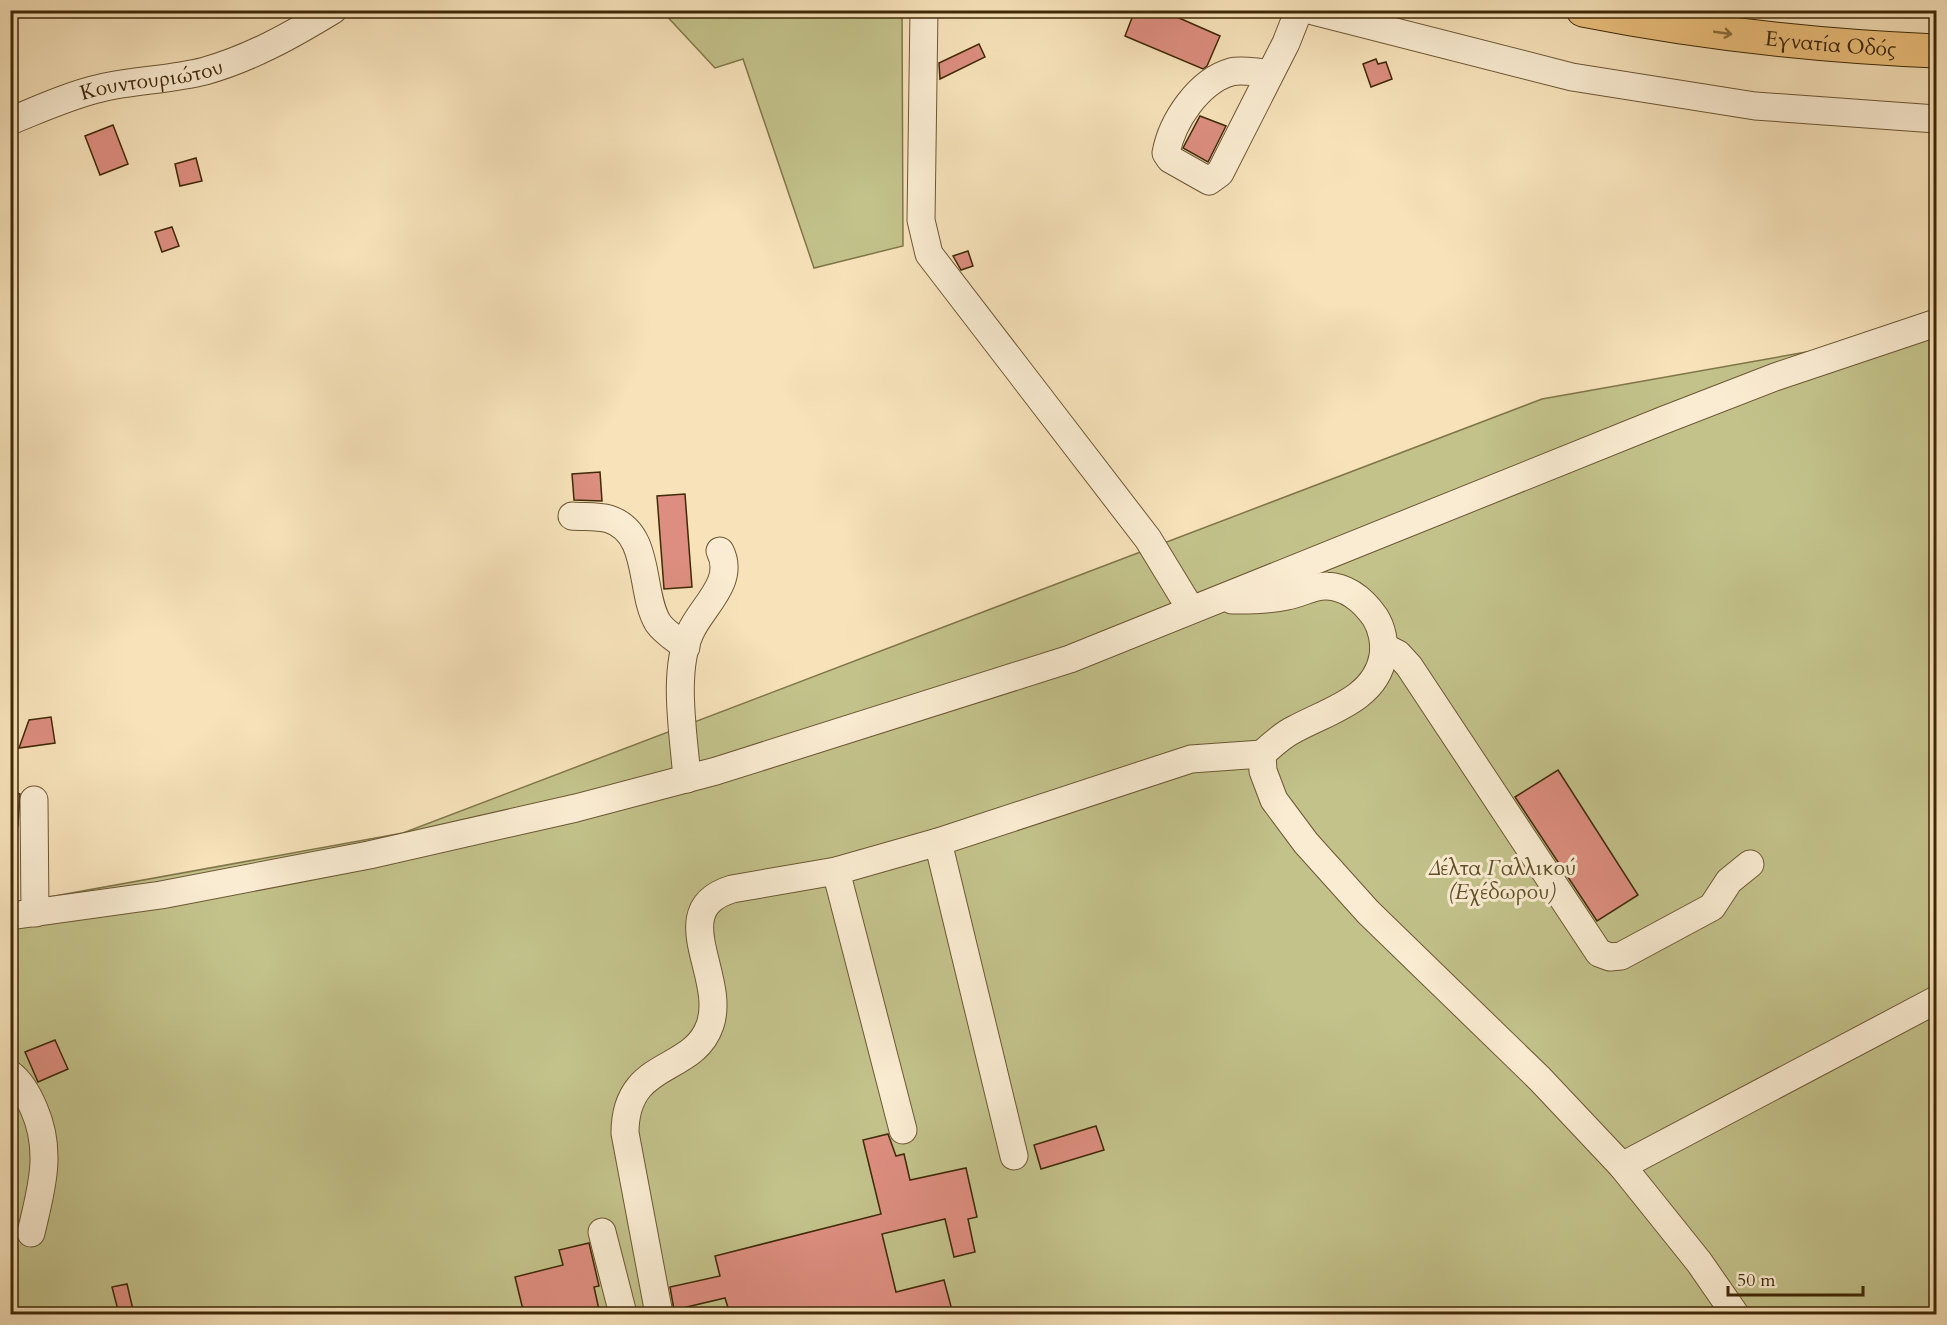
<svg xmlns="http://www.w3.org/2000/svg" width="1947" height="1325" font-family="Cardo,serif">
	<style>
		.green { fill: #c3c28b; stroke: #817649; stroke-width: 1.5 }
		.building { fill: #dd8e80; stroke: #3f2907; stroke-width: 1.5 }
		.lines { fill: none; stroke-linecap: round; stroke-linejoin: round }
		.minor-casing { stroke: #6d5734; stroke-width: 29 }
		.highway-casing { stroke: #3f2907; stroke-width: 35 }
		.minor { stroke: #faecd2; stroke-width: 27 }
		.highway { stroke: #ecc17d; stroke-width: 33 }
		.oneway { stroke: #8d6d3c }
		.labels { text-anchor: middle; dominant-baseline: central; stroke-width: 6; stroke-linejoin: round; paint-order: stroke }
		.street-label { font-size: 21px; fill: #3f2907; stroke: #faecd2 }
		.park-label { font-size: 21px; font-style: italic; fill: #604f28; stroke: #faecd2 }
	</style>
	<rect width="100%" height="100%" fill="#f7e2ba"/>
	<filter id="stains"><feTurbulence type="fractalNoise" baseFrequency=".00333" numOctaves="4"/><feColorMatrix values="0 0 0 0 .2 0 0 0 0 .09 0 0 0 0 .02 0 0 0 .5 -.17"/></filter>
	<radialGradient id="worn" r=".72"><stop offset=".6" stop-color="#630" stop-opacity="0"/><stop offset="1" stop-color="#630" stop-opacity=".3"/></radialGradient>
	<path class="green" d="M662,11H902L903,246L814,268L743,59L715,68Z
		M1936,329V1314H11V904L403,833L1542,399Z"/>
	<path class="building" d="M1135,10H1161L1220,36L1207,66L1203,69L1125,36Z
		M979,44L985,57L940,79L939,63Z
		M1376,59L1378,64L1386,62L1392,79L1371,87L1363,64Z
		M1200,116L1226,126L1208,162L1183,148Z
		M113,125L128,164L100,175L85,136Z
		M196,158L202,181L180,186L175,164Z
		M172,227L179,246L162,252L155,232Z
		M968,251L973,266L961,270L953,256Z
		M600,472L602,501L574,500L572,474Z
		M685,494L692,587L664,589L657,496Z
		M51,717L55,743L19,748L29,720Z
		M1558,770L1638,895L1597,921L1515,797Z
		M10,791L20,794L18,825L13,842L10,841Z
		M55,1040L68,1069L38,1082L25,1052Z
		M1096,1126L1104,1150L1041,1169L1034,1145Z
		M888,1134L896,1156L904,1154L910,1180L966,1168L977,1217L968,1219L975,1252L954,1257L945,1219L882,1234L896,1292L944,1280L953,1314H730L725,1298L674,1310L670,1287L720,1276L715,1256L881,1214L863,1140Z
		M589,1243L599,1286L594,1287L600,1314H524L515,1277L563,1265L559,1250Z
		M127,1284L134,1314H119L112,1287Z"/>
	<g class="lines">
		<defs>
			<g id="minor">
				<path d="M924,10L921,220L929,254L1148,539L1190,608"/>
				<path d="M1309,10L1572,77L1755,106L1936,119"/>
				<path d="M1269,73C1258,73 1242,69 1231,72C1199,81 1172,121 1166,153L1170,159L1209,181L1220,173L1286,43L1299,10"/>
				<path id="s1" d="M10,121C40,109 70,95 101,88C135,80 170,80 205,71C251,58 292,35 333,10"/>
				<path d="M572,516C583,517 598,516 609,519C652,533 639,592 658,623C664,632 677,640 686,647"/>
				<path d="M1232,600C1251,600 1269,600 1287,596C1300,594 1314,585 1327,586C1348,587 1363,600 1375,617C1382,628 1385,643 1383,656C1376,699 1328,711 1295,729C1282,735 1272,745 1262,754L1263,771L1274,800L1306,843L1368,912L1540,1079L1622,1166L1699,1262L1735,1314"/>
				<path d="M1384,647L1398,654L1409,666L1599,953L1610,957L1621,956L1712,907L1729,881L1750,864"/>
				<path d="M687,779C684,736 672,673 690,633C701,607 736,582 720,551"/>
				<path d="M34,800L35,913"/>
				<path d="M938,842L1014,1156"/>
				<path d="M836,871L903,1130"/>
				<path d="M10,916L161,895L369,855L576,808L716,771L1070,659L1664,420L1775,377L1936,323"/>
				<path d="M10,1074C21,1082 29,1097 34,1109C53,1152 41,1190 31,1233"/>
				<path d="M1622,1166L1936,1000"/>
				<path d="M602,1232L623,1314"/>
				<path d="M659,1314L625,1133C625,1058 693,1075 710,1025C727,976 664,910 732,889L836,871L938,842L1191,759L1262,754"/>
			</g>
			<g id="highway">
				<path id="s2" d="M1583,10C1699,33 1818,46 1936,51"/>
			</g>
		</defs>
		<use href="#minor" class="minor-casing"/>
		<use href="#highway" class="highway-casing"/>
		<use href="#minor" class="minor"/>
		<use href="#highway" class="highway"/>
	</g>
	<defs><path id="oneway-shaft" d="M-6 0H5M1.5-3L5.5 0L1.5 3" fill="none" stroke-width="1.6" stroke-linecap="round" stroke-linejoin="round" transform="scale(1.5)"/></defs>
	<use class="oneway" href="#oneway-shaft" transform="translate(1723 33) rotate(8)"/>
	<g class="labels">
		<g class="street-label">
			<text stroke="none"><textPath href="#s2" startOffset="250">Εγνατία Οδός</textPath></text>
			<text stroke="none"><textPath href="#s1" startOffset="148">Κουντουριώτου</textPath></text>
		</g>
		<g class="park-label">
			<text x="1502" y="868">Δέλτα Γαλλικού<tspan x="1502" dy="24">(Εχέδωρου)</tspan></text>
		</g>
	</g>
	<rect width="1947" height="1325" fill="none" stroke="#f7e2ba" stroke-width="36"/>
	<rect x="12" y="12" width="1923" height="1301" fill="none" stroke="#3f2907" stroke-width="3"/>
	<rect x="18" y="18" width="1911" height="1289" fill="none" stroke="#3f2907" stroke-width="1.5"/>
	<path d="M1728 1286v9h135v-9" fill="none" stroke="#3f2907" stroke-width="3"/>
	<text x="1737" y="1286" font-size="18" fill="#3f2907" stroke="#faecd2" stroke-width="4.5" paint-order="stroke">50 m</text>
	<rect width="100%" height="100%" filter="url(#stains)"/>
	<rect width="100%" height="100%" fill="url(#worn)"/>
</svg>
